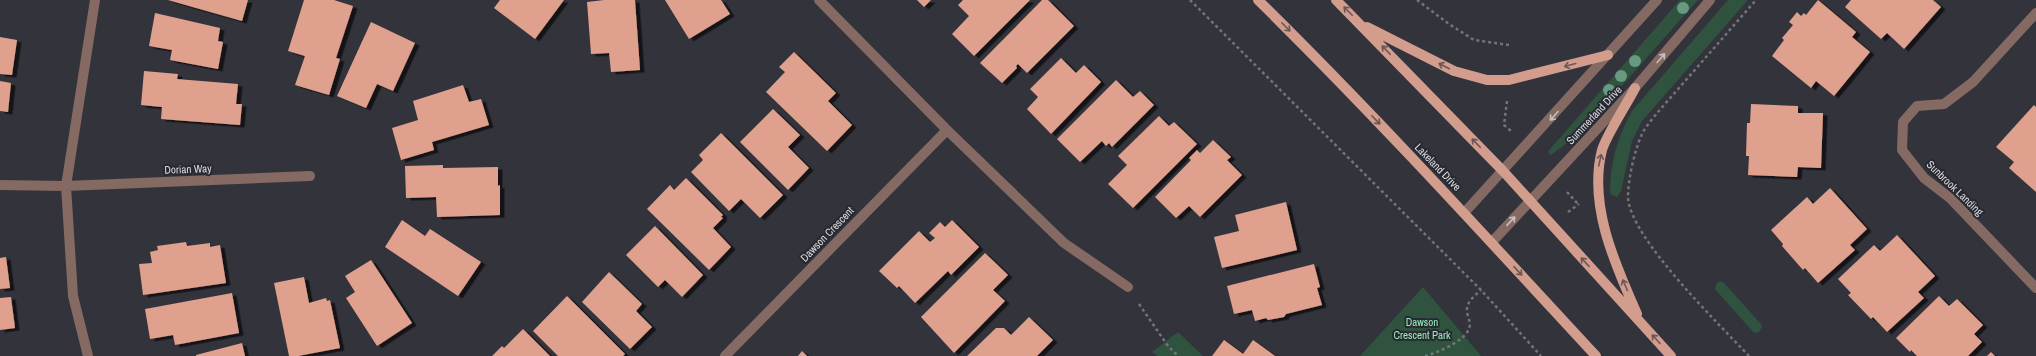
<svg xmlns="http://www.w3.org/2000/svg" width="2036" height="356" font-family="'Archivo Narrow',sans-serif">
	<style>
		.green { fill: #30533f }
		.building { fill: #e0a08e; filter: url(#shadow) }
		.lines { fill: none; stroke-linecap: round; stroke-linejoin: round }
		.path { stroke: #73747a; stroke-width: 2.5; stroke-dasharray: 3 3; stroke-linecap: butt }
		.minor { stroke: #846a62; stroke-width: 10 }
		.major { stroke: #d39d8e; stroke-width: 10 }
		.tree { fill: #689981 }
		.oneway { stroke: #6d5756 }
		.oneway2 { stroke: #c4bfc0 }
		.labels { text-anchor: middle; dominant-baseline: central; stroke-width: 4; stroke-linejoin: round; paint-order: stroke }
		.street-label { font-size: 11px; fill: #dadbe0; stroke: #292931 }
		.park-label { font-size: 11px; fill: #93ecba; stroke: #292931 }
	</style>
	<defs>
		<filter id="shadow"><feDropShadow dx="4.5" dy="2.5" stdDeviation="0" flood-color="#0009"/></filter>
	</defs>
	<rect width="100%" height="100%" fill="#33333b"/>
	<path class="green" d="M1680,0H1698L1579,134L1551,155L1548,152L1551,148Z
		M1728,0H1748L1642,121L1632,141L1621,191L1617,197L1610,194C1610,163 1617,138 1632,111Z
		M1721,281L1725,284L1761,324L1762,327L1759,332L1754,333L1715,289L1717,283Z
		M1423,287L1481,356H1360Z
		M1178,332L1203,356H1157L1152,352Z"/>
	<path class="building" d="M168,0H248L242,21Z
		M304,0H334L353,6L336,58L340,59L329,95L295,85L305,56L288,51Z
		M500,0H564L535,39L494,8Z
		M604,0H635L640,70L611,72L609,53L591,54L587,2Z
		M665,0H721L730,14L689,39Z
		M917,0H931L924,7Z
		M963,0H1030L974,56L952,34L969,16L958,5Z
		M1042,0H1048L1074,26L1027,73L1018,64L1016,66L1017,68L1002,83L980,63Z
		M1818,0L1856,32L1852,37L1870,52L1834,96L1816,81L1811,88L1772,56L1784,40L1782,38L1793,25L1789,22L1797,12L1801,16L1804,13L1806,15Z
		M1851,0H1933L1941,7L1904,49L1887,33L1881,39L1845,7Z
		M155,13L220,28L218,41L223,42L218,69L170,60L172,50L149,46Z
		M371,22L415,43L393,91L377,84L366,108L337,96Z
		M0,37L17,40L12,75L0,74Z
		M794,52L836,93L828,101L852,125L827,151L766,92L785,72L779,67Z
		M1061,58L1076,73L1084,65L1101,82L1051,134L1027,109L1038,97L1030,89Z
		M144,71L178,74L177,79L238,84L236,104H242L240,125L161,119L162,107L141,105Z
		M1116,80L1133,97L1140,91L1154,105L1112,147L1109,143L1106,146L1102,141L1080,162L1057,139Z
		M0,81L11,83L8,112L0,111Z
		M463,85L469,102L481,99L489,125L432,142L434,150L401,160L392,128L418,120L413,101Z
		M1751,104L1798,106V113H1823L1821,168L1798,167L1797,177L1748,175L1749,156H1746L1747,123H1750Z
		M2034,105L2036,107V192L2009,168L2014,162L1996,147Z
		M773,109L800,135L788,147L809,168L788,190L740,142Z
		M1159,116L1169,126L1174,122L1197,144L1133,208L1108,184L1127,165L1118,156Z
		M721,133L783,195L760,218L741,199L729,211L691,172L703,160L699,155Z
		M1213,140L1231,157L1227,160L1242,175L1200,217L1189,206L1176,218L1155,197L1191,160L1189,158L1197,150L1200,153Z
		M443,165V168L498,167V186L500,185V215L437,217L436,197L406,198L405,166Z
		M686,178L723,215L721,217L723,218L713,228L731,247L709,270L647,209L670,185L674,190Z
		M1830,188L1867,229L1850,245L1855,250L1818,283L1805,268L1803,270L1782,246L1783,244L1771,230L1807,197L1813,204Z
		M1286,202L1297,250L1222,268L1214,237L1239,231L1235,215Z
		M402,220L425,236L430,229L481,262L458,296L385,247Z
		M952,220L979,247L951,275L948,271L915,303L899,286L897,288L879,271L919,231L930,242L935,238L929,233L940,222L945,227Z
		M655,226L703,275L682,297L665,280L658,287L626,255Z
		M1897,235L1935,276L1918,292L1924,298L1887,332L1873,317L1871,319L1848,295L1851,293L1838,279L1874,245L1880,251Z
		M186,242L187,246L210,243V247L220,245L226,283L143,295L139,264L152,263L150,252L158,250L157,246Z
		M985,253L1008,275L993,290L1005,301L954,353L921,317Z
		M6,257L10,288L0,289V258Z
		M371,260L412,323L377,346L346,298L355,292L345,276Z
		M1314,264L1320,287L1317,288L1322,305L1286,314L1284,317L1268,320L1266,318L1255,321L1252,310L1234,314L1227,286Z
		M609,272L642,304L636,311L652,327L630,349L582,302Z
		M304,277L309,303L326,298L327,301L330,300L340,348L298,356H289L274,283Z
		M232,293L239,333L175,345L173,335L150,339L145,309Z
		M567,296L625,354L623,356H558L533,331Z
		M1939,296L1949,306L1957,299L1983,325L1974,334L1982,342L1968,356H1917L1911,350L1910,352L1896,338Z
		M11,297L15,328L0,330V298Z
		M1029,317L1053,340L1037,356H967L996,328H1004L1011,335Z
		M523,329L550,356H492L502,346L504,348Z
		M1224,340L1243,354L1253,340L1275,356H1212Z
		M242,343L245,356H196V355Z
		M802,351L807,356H798Z
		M1991,352L1995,356H1987Z"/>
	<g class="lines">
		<path class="path" d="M1190,0L1481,290L1541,356
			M1417,0L1449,24L1474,40L1509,45
			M1507,101L1504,125L1511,131
			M1567,192L1578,204
			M1568,212L1579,204
			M1139,304L1168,346L1178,356
			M1425,356C1436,353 1466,341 1469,328C1471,324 1469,320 1468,316C1464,304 1472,298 1481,290
			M1749,356C1720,325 1629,237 1628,197C1628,179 1635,148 1643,132C1647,125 1653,118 1658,112L1756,0"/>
		<path class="minor" d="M819,0L947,130L1064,243L1128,287
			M2036,13L1973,82L1944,104L1917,106L1903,122L1902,150L1924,178L1950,198L2036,288
			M0,185L66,186L310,176
			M1465,212L1657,0
			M1492,242L1635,88L1710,0
			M88,356L73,296L66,186L95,0
			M725,356L947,130"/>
		<path class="major" d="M1258,0C1375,115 1485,236 1596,356
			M1336,0L1503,171L1671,356
			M1367,27L1454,71L1487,80H1509L1608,55
			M1635,88C1627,104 1607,134 1602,150C1588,205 1615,264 1637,314"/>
	</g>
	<g class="tree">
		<circle cx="1683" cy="8" r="6"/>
		<circle cx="1635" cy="61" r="6"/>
		<circle cx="1621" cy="76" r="6"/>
		<circle cx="1609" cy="90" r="6"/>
	</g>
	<defs><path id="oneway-shaft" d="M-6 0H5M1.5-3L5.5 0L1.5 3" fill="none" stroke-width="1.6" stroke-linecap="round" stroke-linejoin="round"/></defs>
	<g class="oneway">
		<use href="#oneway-shaft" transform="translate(1348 11) rotate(-135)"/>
		<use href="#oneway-shaft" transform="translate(1286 27) rotate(45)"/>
		<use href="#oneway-shaft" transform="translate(1386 50) rotate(-134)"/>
		<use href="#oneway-shaft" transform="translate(1570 65) rotate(165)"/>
		<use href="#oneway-shaft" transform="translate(1444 66) rotate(-153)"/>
		<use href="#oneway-shaft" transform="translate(1376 120) rotate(46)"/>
		<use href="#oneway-shaft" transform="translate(1476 143) rotate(-134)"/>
		<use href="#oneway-shaft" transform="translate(1600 160) rotate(-78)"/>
		<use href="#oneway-shaft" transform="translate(1585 262) rotate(-133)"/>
		<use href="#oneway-shaft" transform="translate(1518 271) rotate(47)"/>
		<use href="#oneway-shaft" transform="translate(1625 285) rotate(-114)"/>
		<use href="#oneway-shaft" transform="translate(1656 339) rotate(-132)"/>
	</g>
	<g class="oneway2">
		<use href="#oneway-shaft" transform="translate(1661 58) rotate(-50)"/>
		<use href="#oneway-shaft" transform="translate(1554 116) rotate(132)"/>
		<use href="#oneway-shaft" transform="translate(1511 221) rotate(-47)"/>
	</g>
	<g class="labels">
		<g class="street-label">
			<text transform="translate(1594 115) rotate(-47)">Summerland Drive</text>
			<text transform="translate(1438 167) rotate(46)">Lakeland Drive</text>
			<text transform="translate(188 169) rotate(-2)">Dorian Way</text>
			<text transform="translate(1955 188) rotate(44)">Sunbrook Landing</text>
			<text transform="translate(827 234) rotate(-46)">Dawson Crescent</text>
		</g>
		<g class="park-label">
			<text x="1422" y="322">Dawson<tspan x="1422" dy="13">Crescent Park</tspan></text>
		</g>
	</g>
</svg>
